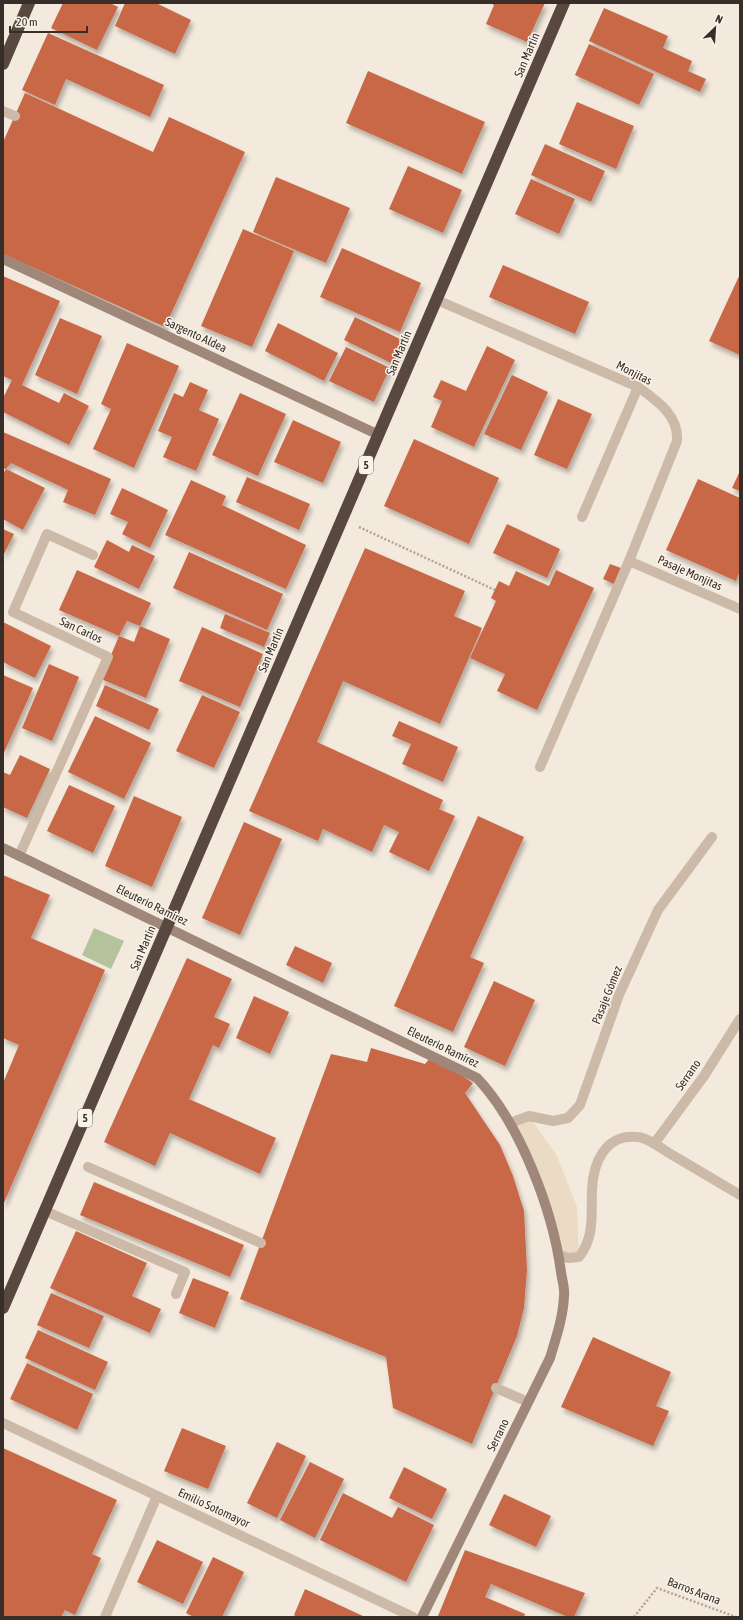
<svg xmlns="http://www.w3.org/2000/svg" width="743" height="1620" font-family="'Asap Condensed',sans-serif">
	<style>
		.green { fill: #b5c39c }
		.plaza { fill: #ebdbc4 }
		.building { fill: #c86846; filter: url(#shadow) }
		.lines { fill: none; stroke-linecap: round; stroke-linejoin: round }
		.path { stroke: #b7a393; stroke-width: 2.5; stroke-dasharray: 2 2; stroke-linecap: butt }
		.lane { stroke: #ccb9a8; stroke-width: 10 }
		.street { stroke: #ccb9a8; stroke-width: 10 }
		.secondary { stroke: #9f887a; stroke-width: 10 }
		.highway { stroke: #594840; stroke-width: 12 }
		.labels { text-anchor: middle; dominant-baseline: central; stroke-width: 3; stroke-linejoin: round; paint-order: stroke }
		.shield { fill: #faf3ea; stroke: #726963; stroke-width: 1 }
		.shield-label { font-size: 11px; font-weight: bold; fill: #382e29 }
		.street-label { font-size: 12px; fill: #382e29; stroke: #faf3ea }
	</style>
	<defs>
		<filter id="shadow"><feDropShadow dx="2.5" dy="4.5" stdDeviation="2" flood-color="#0004"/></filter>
	</defs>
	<rect width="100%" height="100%" fill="#f3e9dd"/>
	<path class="green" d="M94,928L124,941L111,969L82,955Z"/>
	<path class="plaza" d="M529,1116L557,1156L577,1207L579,1257L559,1255L550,1219L510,1123Z"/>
	<path class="building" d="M63,3H110L118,7L97,50L51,28Z
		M125,3H156L191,20L175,54L115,26Z
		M490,3H545L527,42L486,24L494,5Z
		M604,8L668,36L663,48L692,61L688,71L706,79L700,92L589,41Z
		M48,33L164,85L150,117L66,79L55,105L22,90Z
		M589,44L654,74L639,105L575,75Z
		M368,71L485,122L462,174L346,123Z
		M25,93L153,152L169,117L245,152L165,327L3,254V142Z
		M577,102L634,126L616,169L559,144Z
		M545,144L605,171L591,202L531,175Z
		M408,166L462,190L443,233L389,209Z
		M276,177L350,208L326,263L253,232Z
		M531,179L575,199L559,234L515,214Z
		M243,229L294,251L252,347L201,326Z
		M342,248L421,283L400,332L320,297Z
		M503,265L589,302L575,334L489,297Z
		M740,274V355L709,341Z
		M3,276L60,301L22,385L59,403L64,393L89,406L69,445L3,412V398L12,380L3,376Z
		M355,317L404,341L393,364L344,340Z
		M60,318L102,336L77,394L35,375Z
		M278,323L338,353L324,381L265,351Z
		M127,343L179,366L134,468L93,449L111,409L101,404Z
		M487,346L515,360L474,447L431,427L442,401L433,397L441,380L466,391Z
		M346,347L390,368L374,402L329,381Z
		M512,375L548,392L521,450L484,434Z
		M190,382L208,390L199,410L219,419L196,471L163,457L172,437L158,431L174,393L183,397Z
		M240,393L286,414L258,476L212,455Z
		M558,399L592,414L567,469L534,455Z
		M293,420L341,442L323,483L274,462Z
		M3,432L111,479L95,515L63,502L68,490L11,463L6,469L3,468Z
		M414,439L499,478L469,544L384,506Z
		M6,469L45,488L23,530L3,519V474Z
		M740,471V491L732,488Z
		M247,477L310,504L299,530L236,502Z
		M698,479L740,498V571L736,581L666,550Z
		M191,480L226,496L222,505L306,545L286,589L165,535Z
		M122,488L168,510L150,548L122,534L128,522L110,514Z
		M507,524L560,549L547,578L493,553Z
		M3,529L14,534L3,556Z
		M107,540L129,552L132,545L155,556L139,589L94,567Z
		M365,548L465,591L454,616L482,628L440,724L343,681L317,742L443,800L439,809L455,816L429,871L389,852L399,832L384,825L372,852L323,829L318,841L249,811Z
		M189,552L283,594L267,630L173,588Z
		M610,564L621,568L614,584L603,579Z
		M77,570L151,603L140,626L127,621L119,636L59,610Z
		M556,570L594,588L537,710L497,691L505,674L470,658L496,601L491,598L499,581L509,586L516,571L549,586Z
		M225,614L270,633L264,647L220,628Z
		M3,622L51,646L35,678L3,662Z
		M140,626L170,639L146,698L101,679L119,636L134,642Z
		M202,627L263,654L240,707L179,681Z
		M49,664L79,677L52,741L22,728Z
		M3,675L33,688L3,755Z
		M105,685L159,709L149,730L96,706Z
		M202,695L240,712L214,768L176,751Z
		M95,716L151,743L124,799L68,772Z
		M399,721L458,747L443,782L402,764L411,744L392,736Z
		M20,755L50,769L27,818L3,807V772L10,775Z
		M69,785L115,806L93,853L47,831Z
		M134,796L182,817L152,887L105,866Z
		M478,816L524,837L470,957L484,963L453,1032L394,1006Z
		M244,822L282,839L240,935L202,918Z
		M3,875L50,895L31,938L105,970L3,1205V1083L19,1045L3,1038Z
		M295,946L332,963L323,983L286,965Z
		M187,958L232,979L214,1017L230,1024L219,1048L213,1045L189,1099L276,1138L260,1174L170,1133L155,1166L104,1142Z
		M494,981L535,1000L505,1066L464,1047Z
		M254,996L289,1012L270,1054L236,1038Z
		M371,1048L425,1064L430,1058L449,1067L473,1083L465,1093L500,1145L513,1176L524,1211L527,1270L524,1308L517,1336L472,1444L393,1408L386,1357L240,1299L331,1054L367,1062Z
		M94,1182L244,1245L230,1277L80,1215Z
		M76,1231L147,1263L132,1296L161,1309L150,1333L50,1288Z
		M193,1278L229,1292L215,1328L179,1313Z
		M51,1293L104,1316L89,1348L37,1325Z
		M38,1330L108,1362L95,1390L25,1358Z
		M593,1337L671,1372L656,1406L669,1411L653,1446L561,1407Z
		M27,1363L93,1394L77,1430L10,1399Z
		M182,1428L226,1446L208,1489L164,1471Z
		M277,1442L306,1456L277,1518L247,1503Z
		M3,1448L117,1500L92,1554L101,1558L75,1615L65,1610L61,1617H3Z
		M310,1462L344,1479L315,1538L280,1520Z
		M404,1467L447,1489L432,1519L389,1498Z
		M343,1493L392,1518L398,1507L434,1525L406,1582L320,1540Z
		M504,1494L551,1516L536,1547L489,1525Z
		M157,1540L203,1562L183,1604L137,1582Z
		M465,1550L585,1593L574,1617H568L491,1584L485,1597L525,1614L524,1617L438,1616Z
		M213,1557L244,1572L222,1617H194L186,1613Z
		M305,1589L365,1617H297L294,1615Z"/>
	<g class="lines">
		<path class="path" d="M359,527L495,590
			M634,1617L657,1588L736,1617"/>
		<path class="lane" d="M3,111L15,116
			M582,517L638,387
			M540,767L629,561L740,609
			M496,1388L528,1402
			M105,1617L157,1496"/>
		<path class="street" d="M437,300L638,387C656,400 679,415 677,441L629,561
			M19,856L108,657L13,612L47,534L93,555
			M510,1123L529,1116L553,1121L568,1118L580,1105L619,995L658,910L712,837
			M654,1144L704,1076L740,1019
			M88,1167L261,1243
			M45,1211L185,1272L176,1294
			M559,1255L568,1258L579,1257C595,1237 591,1214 592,1190C593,1163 605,1134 637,1137C646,1137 661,1148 669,1153C693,1167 716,1181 740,1195
			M3,1423L413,1617"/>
		<path class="secondary" d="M3,259L379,435
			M3,848L477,1078C520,1123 553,1211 561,1272C562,1280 565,1288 564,1296C563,1318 556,1338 550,1358L422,1617"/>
		<path class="highway" d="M3,64L29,3
			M3,1308L564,3"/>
	</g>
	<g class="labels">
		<g class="shield">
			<rect x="359" y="456" width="14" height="18" rx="3"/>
			<rect x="78" y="1109" width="14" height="18" rx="3"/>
		</g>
		<g class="shield-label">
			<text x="366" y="465">5</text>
			<text x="85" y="1118">5</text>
		</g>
		<g class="street-label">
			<text transform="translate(527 55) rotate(-67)">San Martín</text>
			<text transform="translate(196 335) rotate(25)">Sargento Aldea</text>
			<text transform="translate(399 353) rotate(-67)">San Martín</text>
			<text transform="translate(634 373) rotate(27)">Monjitas</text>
			<text transform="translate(690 573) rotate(24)">Pasaje Monjitas</text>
			<text transform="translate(81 630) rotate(25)">San Carlos</text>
			<text transform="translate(271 650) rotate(-67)">San Martín</text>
			<text transform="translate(152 905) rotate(26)">Eleuterio Ramírez</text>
			<text transform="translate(143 948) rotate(-67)">San Martín</text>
			<text transform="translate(607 995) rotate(-68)">Pasaje Gómez</text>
			<text transform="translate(443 1047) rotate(26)">Eleuterio Ramírez</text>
			<text transform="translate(688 1075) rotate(-55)">Serrano</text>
			<text transform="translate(498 1435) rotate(-64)">Serrano</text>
			<text transform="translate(214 1508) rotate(25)">Emilio Sotomayor</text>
			<text transform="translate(694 1591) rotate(21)">Barros Arana</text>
		</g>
	</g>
	<rect width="743" height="1620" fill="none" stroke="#382e29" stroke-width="8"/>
	<g transform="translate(715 28) rotate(25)" stroke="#faf3ea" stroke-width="3" paint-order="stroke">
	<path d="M0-3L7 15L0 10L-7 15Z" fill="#382e29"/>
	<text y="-6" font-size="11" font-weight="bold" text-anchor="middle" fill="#382e29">N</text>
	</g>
	<path d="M10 26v6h77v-6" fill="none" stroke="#382e29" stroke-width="2"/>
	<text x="16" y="26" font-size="12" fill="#382e29" stroke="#faf3ea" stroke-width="3" paint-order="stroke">20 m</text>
</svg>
